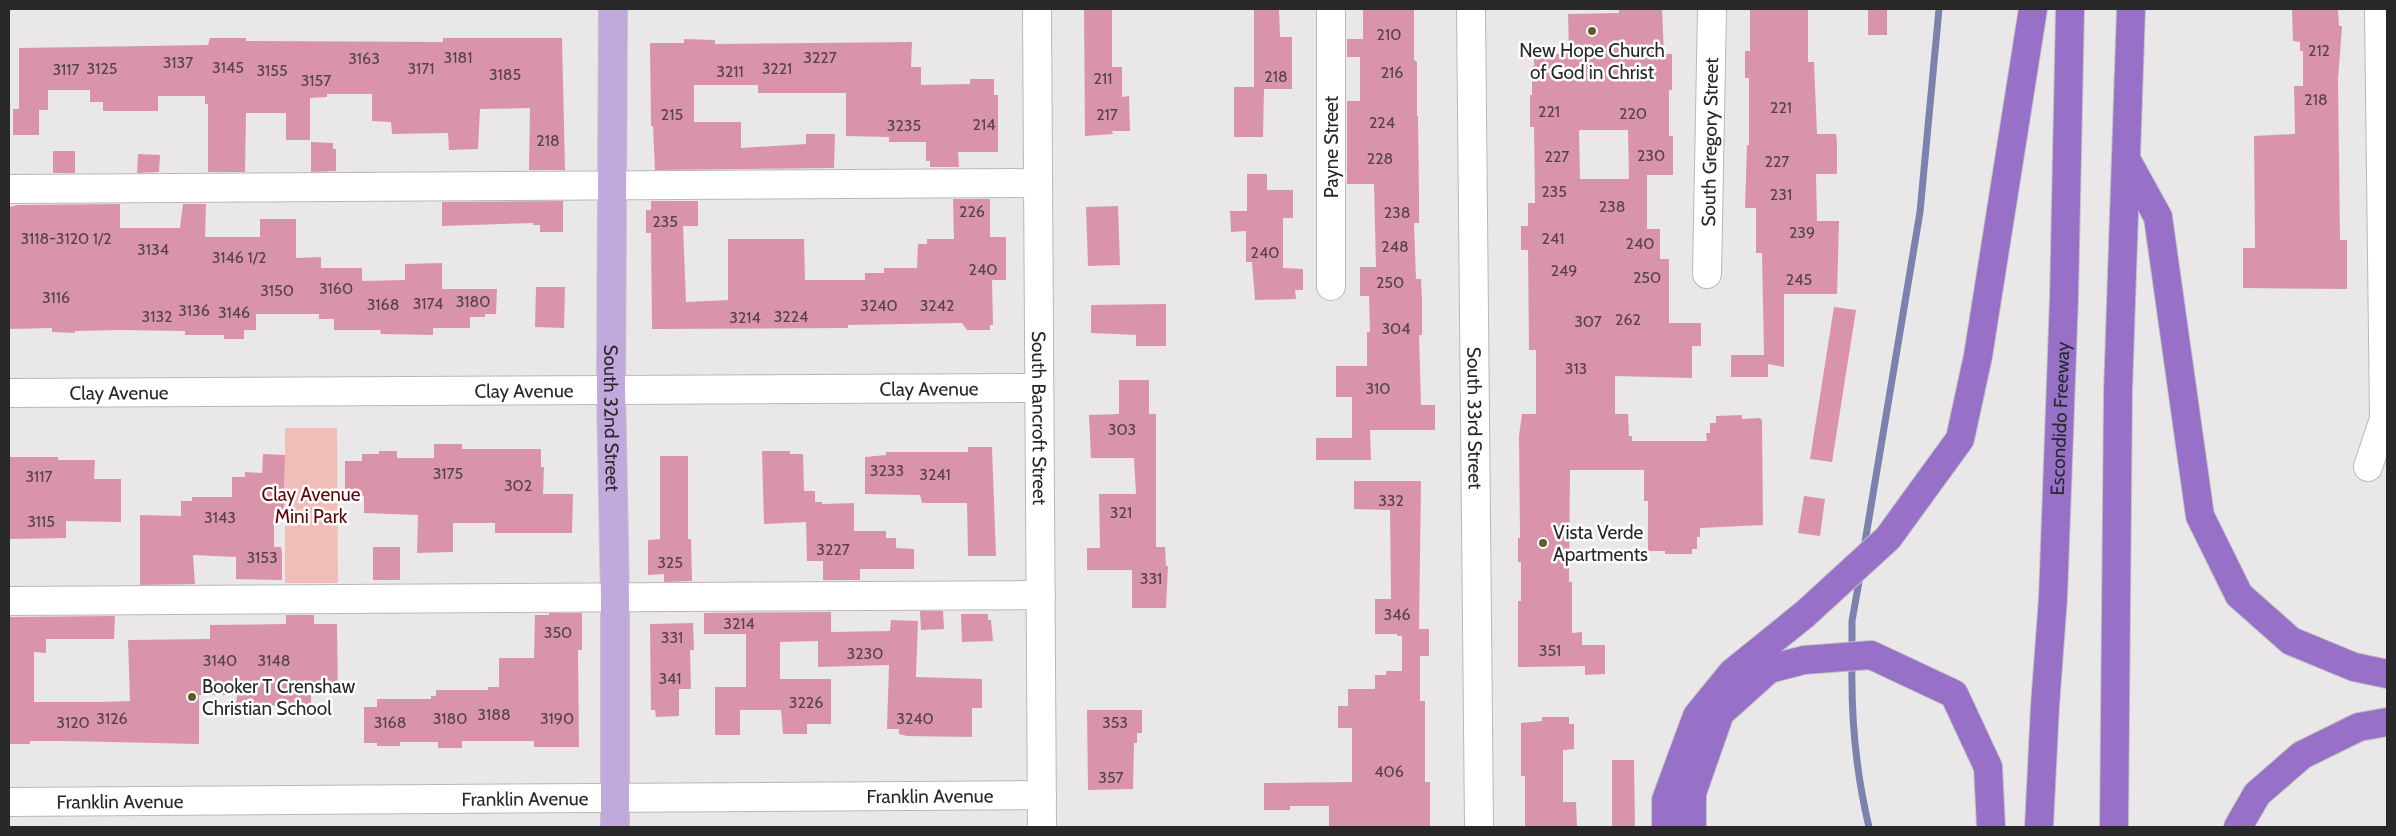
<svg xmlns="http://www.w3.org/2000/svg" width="2396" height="836" font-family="Cabin,sans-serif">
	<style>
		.green { fill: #f3bdb7 }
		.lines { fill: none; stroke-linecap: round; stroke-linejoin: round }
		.stream { stroke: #7a82ad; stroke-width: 7 }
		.building { fill: #d994aa; fill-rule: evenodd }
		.minor-casing { stroke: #bab7ba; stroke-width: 30 }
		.major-casing { stroke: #c3c3c3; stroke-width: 30 }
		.highway-casing { stroke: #c3c3c3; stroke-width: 30 }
		.minor { stroke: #fff; stroke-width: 28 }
		.major { stroke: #c1a9de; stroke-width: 28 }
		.highway { stroke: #9770c8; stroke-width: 28 }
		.poi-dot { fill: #5d5d2a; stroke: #fff; stroke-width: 2 }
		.labels { text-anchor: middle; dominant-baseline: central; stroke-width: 5; stroke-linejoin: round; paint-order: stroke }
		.number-label { font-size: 16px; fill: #554349 }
		.poi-label { font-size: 19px; fill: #292829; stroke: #fff; text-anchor: start }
		.street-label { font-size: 19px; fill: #292829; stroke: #fff }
		.park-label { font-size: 19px; fill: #5e070a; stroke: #fff }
	</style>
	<rect width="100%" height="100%" fill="#eae7e9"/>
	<path class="green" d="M285,428H337L338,583H285Z"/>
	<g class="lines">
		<path class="stream" d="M1864,548L1920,212L1939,9
			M1852,652V621L1860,576
			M1852,663C1851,718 1856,773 1869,827"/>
	</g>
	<path class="building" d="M1084,9H1112V67H1122V97L1129,96L1130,131H1112L1113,134L1085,136Z
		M1254,9H1279L1280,37H1292V89H1264L1263,137H1234V87H1254Z
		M1363,9H1414V60L1417,62V116H1418L1419,194V223H1414L1416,279H1421L1422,302V335H1419L1421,405H1435V430H1370L1371,460H1316V438H1352V397H1336V366H1367V332H1370L1369,296H1360V267H1376L1374,184H1347V101H1360V57H1347V39H1363Z
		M1619,9H1662L1664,54H1672V90H1669V136H1673V175H1647V229H1660V259H1669V323H1701V346H1692V378L1615,376V414H1628L1629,436H1632V441H1707L1706,433H1710V423H1716V416L1742,415V419L1760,418L1762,420L1763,525L1700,528V537H1697V549H1692V554H1665V551H1648V501H1644V470H1570L1569,582H1572V633L1582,632V645H1605V674L1585,675V666L1518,667V601H1521V562H1518V538H1520L1519,436L1522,414H1536V350H1529L1528,250H1521V226H1528V203H1535L1534,127H1530V95H1532V66H1534V54H1566V51H1569L1568,14L1619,13ZM1579,130H1628L1629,179H1580Z
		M1750,9H1808V62H1814L1817,134H1836L1837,143V174H1816L1817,221H1839L1837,294H1784V367L1768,364V377H1731V355H1764L1762,253H1756V208H1745L1747,145H1749V78H1745V51H1750Z
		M1868,9H1887V35H1868Z
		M2292,9H2338L2339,26H2342L2338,80L2340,240H2347V289L2243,288V248H2255L2254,136L2295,134L2294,86H2303V51H2300V42L2293,41Z
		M210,38H246V41L443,42V38H562L565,170H529L530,108L480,109L478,149L449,150L448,133L392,134L391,122L372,121V94H327V97L310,98V140H286V113H246L245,172H208V104H205V96H158V111H103V102H90V90H48V110H39V135H13V109H19V48L208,45Z
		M684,39L715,40V44L912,42L911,67H921V85L970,84V79H994V95H998V152H958L959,167H930V161H926V142H889V137L846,136V93H758V85H694V122H741V148L806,144V134H835L834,168L655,170L653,126H651L650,43H684Z
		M311,142L333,143V149H336V171L311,172Z
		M53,151H75V173H53Z
		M138,154L160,155L159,172L137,173Z
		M1247,174H1267V190H1293V218H1283V268L1303,269V290H1295L1296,299L1255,300L1252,262H1246V231L1231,232L1230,211H1247Z
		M953,199H990V237H1006V280H992L993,325H990V330H967L962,323L848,325V328L652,329L651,233H646V210H651V201H698V226H683L686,302L728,300V239H804L805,280H865V273H884V268H917L918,244H927V239H954Z
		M563,201V232H540V225H533V223L442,226V202Z
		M120,204V228H180L183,204H206L205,237H260V219H296V258L321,257V268H362V281L405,280V264L442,263V289H497L496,314H485V317H470V328H433V335L381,334L380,330H334V319H319V314H256V330H244V339H224V335H185V331L121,330L75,331V333L52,332V328L9,329V207L18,205Z
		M1118,206L1120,265L1088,266L1086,207Z
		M536,287H565L564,328L535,327Z
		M1166,304V346H1136V335L1091,333V305Z
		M1834,307L1856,310L1832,462L1810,459Z
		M1119,380H1149V414H1156V547H1165L1166,566H1168L1166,608H1132V570H1087V548H1100L1099,494H1136L1134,458H1091L1089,415L1119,414Z
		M434,444H462V449H541V467H544L543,494H573L572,533H495V523H453V552L417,553L418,515L364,513V496H345V461H362V454H379V451H397V458H434Z
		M968,447H992L996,556H968L967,503H922L920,495L865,494V457L886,455V452H968Z
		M762,451H790V454H803L804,491H815V502H822V504L854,503V531H886V538H896V548L914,549V569H860V580H823V561H807L806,522L764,524Z
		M263,454L285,455L284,511H274V547H281L282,553V580L236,579V557L193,555L195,584L140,585V515L181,516V501H192V497H232V477H245V472L262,473Z
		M660,456H688V539H691L692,581L664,582V574L648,575V540L660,539Z
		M9,457H58V460H95L94,479H121V522L66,521V538L9,539Z
		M1354,481H1421L1419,629H1429V656H1420V701H1425V782H1430V827H1329V806H1290V810H1264V783L1352,782V728H1338V706H1348V689H1375V675H1386V671H1402V636H1397V634H1375V599H1391L1390,510L1354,509Z
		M1804,496L1825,499L1820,536L1798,533Z
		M373,547H400V580H373Z
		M920,611H943L944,629L921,630Z
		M831,612V632L890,631L891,620L918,621L916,677L982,679V708H972V737L907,736L899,734V729H887L889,665L818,667V641L780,642V679H831V724H807V734H783L781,710H740V735H715V687H746V634H704V613Z
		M549,613H582V650H578L579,747H534V741H462V748H438V742H400V746H377V743H364V707H377V699H431V696H436V690H488V687H499V658H534L535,615H549Z
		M961,614H988V620H991L993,641L962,642Z
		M286,615H314V624H337L338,695H311V706H290L236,705L237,695H199V744L66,741H30V744H9V617L115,616L114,639H46V653L34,652V702H101L130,701L128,640L210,639V625L286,624Z
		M693,623L694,650H690L691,689H679V716L656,717L655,710H651L650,624Z
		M1087,710H1142V733H1137V743H1134L1133,789L1088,790Z
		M1542,717H1569V724H1574V749L1563,750V802H1576L1577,826L1525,827V776H1521V723L1542,721Z
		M1612,760H1634L1635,827H1612Z"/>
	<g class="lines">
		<defs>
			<g id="minor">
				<path id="s1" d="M1037,9L1042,827"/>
				<path d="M1331,9V286"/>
				<path id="s2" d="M1471,9L1479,827"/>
				<path d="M9,189L1038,183"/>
				<path id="s3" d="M1707,274L1712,9"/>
				<path id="s4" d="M9,393L1039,388"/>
				<path d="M2368,467L2384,419L2379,9"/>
				<path d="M9,601L1041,595"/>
				<path id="s5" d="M9,802L1042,795"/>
			</g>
			<g id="major">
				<path id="s6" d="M613,9L611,390L615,597V827"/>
			</g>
			<g id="highway">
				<path d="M2126,159L2158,217L2200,516L2239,595L2291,641L2354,667L2387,674"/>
				<path d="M1666,827V800L1697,716L1732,673L1805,614L1888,538L1960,439L1978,356L2033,9"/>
				<path d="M1692,827V793L1720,713L1769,669L1804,660L1871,655L1954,694L1988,767L1991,827"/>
				<path id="s7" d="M2039,827L2045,706L2053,598L2064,298L2070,9"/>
				<path d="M2114,827L2118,391L2131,9"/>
				<path d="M2238,827L2257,794L2302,755L2359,727L2387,722"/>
			</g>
		</defs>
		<use href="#minor" class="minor-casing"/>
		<use href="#major" class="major-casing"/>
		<use href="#highway" class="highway-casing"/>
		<use href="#minor" class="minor"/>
		<use href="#major" class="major"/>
		<use href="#highway" class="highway"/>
	</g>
	<g class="poi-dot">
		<circle cx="1592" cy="31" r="5"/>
		<circle cx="1543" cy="543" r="5"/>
		<circle cx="192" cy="697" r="5"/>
	</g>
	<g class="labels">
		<g class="number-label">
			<text x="1389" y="34">210</text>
			<text x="2319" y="50">212</text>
			<text x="458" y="57">3181</text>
			<text x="820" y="57">3227</text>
			<text x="364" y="58">3163</text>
			<text x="178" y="62">3137</text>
			<text x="228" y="67">3145</text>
			<text x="102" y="68">3125</text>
			<text x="421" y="68">3171</text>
			<text x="777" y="68">3221</text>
			<text x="66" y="69">3117</text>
			<text x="272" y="70">3155</text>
			<text x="730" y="71">3211</text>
			<text x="1392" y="72">216</text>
			<text x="505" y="74">3185</text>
			<text x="1276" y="76">218</text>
			<text x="1103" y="78">211</text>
			<text x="316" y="80">3157</text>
			<text x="2316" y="99">218</text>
			<text x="1781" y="107">221</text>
			<text x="1549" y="111">221</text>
			<text x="1633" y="113">220</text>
			<text x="672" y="114">215</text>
			<text x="1107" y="114">217</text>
			<text x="1382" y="122">224</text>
			<text x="984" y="124">214</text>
			<text x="904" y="125">3235</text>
			<text x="548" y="140">218</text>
			<text x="1651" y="155">230</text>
			<text x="1557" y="156">227</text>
			<text x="1380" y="158">228</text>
			<text x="1777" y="161">227</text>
			<text x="1554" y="191">235</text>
			<text x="1781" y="194">231</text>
			<text x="1612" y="206">238</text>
			<text x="972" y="211">226</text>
			<text x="1397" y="212">238</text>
			<text x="665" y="221">235</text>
			<text x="1802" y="232">239</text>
			<text x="66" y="238">3118-3120 1/2</text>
			<text x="1553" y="238">241</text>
			<text x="1640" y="243">240</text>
			<text x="1395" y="246">248</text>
			<text x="153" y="249">3134</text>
			<text x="1265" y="252">240</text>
			<text x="239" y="257">3146 1/2</text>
			<text x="983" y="269">240</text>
			<text x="1564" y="270">249</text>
			<text x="1647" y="277">250</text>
			<text x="1799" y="279">245</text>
			<text x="1390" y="282">250</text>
			<text x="336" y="288">3160</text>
			<text x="277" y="290">3150</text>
			<text x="56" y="297">3116</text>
			<text x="473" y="301">3180</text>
			<text x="428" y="303">3174</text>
			<text x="383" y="304">3168</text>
			<text x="879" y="305">3240</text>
			<text x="937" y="305">3242</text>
			<text x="194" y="310">3136</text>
			<text x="234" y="312">3146</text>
			<text x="157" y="316">3132</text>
			<text x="791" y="316">3224</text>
			<text x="745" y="317">3214</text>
			<text x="1628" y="319">262</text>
			<text x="1588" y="321">307</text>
			<text x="1396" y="328">304</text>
			<text x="1576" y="368">313</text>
			<text x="1378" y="388">310</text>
			<text x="1122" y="429">303</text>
			<text x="887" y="470">3233</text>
			<text x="448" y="473">3175</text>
			<text x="935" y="474">3241</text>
			<text x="39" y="476">3117</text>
			<text x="518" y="485">302</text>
			<text x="1391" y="500">332</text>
			<text x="1121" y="512">321</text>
			<text x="220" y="517">3143</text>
			<text x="41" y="521">3115</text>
			<text x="833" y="549">3227</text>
			<text x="262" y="557">3153</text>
			<text x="670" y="562">325</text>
			<text x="1151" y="578">331</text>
			<text x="1397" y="614">346</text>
			<text x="739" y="623">3214</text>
			<text x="558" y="632">350</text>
			<text x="672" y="637">331</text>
			<text x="1550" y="650">351</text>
			<text x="865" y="653">3230</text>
			<text x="220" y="660">3140</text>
			<text x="274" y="660">3148</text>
			<text x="670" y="678">341</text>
			<text x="806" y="702">3226</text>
			<text x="494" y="714">3188</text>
			<text x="112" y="718">3126</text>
			<text x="450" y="718">3180</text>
			<text x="557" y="718">3190</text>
			<text x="915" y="718">3240</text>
			<text x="73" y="722">3120</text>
			<text x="390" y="722">3168</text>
			<text x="1115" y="722">353</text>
			<text x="1389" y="771">406</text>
			<text x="1111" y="777">357</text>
		</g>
		<g class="poi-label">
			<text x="1592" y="50" text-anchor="middle">New Hope Church<tspan x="1592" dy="22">of God in Christ</tspan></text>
			<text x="1553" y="532">Vista Verde<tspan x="1553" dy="22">Apartments</tspan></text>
			<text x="202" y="686">Booker T Crenshaw<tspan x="202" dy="22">Christian School</tspan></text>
		</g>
		<g class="street-label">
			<text stroke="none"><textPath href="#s3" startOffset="132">South Gregory Street</textPath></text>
			<text transform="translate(1331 147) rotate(-90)">Payne Street</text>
			<text stroke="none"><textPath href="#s4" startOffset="920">Clay Avenue</textPath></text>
			<text stroke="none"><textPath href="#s4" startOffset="515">Clay Avenue</textPath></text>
			<text stroke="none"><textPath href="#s4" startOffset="110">Clay Avenue</textPath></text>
			<text stroke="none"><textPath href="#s6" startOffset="409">South 32nd Street</textPath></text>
			<text stroke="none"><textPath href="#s1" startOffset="409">South Bancroft Street</textPath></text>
			<text stroke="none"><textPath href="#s2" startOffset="409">South 33rd Street</textPath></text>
			<text stroke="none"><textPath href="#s7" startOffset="409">Escondido Freeway</textPath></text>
			<text stroke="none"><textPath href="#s5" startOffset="921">Franklin Avenue</textPath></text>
			<text stroke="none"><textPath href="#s5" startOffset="516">Franklin Avenue</textPath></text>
			<text stroke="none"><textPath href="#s5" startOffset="111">Franklin Avenue</textPath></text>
		</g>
		<g class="park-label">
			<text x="311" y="494">Clay Avenue<tspan x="311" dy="22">Mini Park</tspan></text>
		</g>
	</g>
	<rect width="2396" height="836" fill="none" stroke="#292829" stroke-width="20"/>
</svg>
